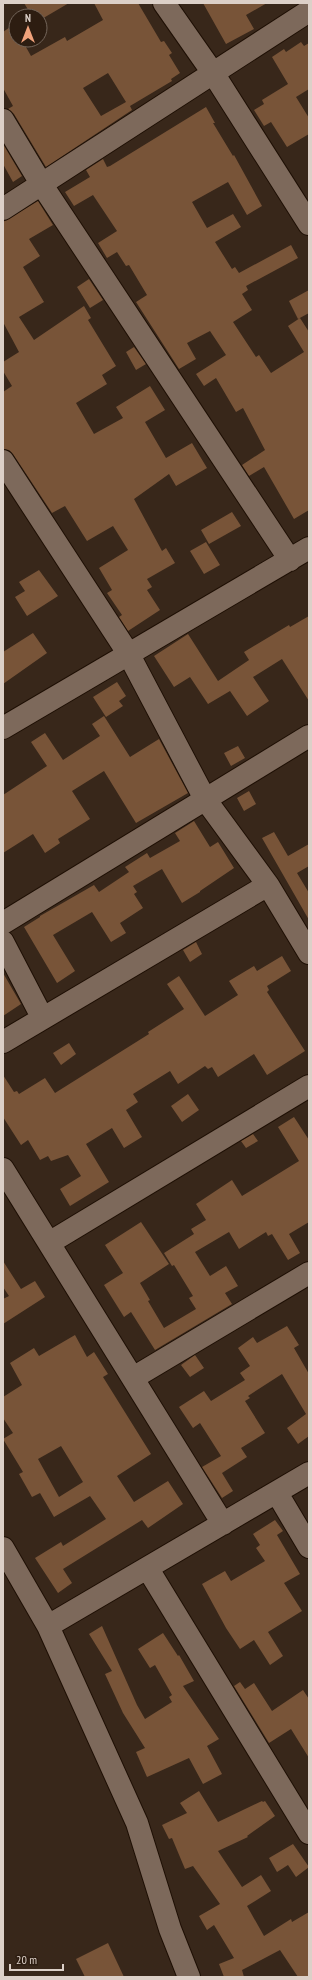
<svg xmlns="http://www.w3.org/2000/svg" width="312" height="1980" font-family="'PT Sans Narrow',sans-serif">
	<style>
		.building { fill: #785438; fill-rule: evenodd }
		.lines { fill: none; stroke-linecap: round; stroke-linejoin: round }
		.minor-casing { stroke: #1e0f04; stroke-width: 24 }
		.minor { stroke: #7d695b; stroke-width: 22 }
	</style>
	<rect width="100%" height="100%" fill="#38271a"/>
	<path class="building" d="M24,3H69L40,20V16H32Z
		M94,3H138L161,42L164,41L172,53L169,55L180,73L171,79L172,81L130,106L132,110L46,167L14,114L8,109L13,106L3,88V32L13,25L16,30V40H22L31,56L65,37L67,41L103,20ZM108,73L126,102L101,116L83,88Z
		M203,3H267L246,15L254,29L226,44Z
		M301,42L304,46L309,43V89L296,97L309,118V134L287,147L271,122L264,126L254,110L264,104L262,100L288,84L272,57L284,49L286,52Z
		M206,107L215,123H213L233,156L234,155L262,206L247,215L228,182L192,202L207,228L233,214L241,227L215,242L232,269L235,267L239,273L291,245L298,258L246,286L248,290L242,294L252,310L233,322L256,357L259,355L271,373L304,352L288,326L300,318L309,332V510L294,519L264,467L249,476L242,465L265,450L243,408L236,412L216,378L204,386L196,374L226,355L210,331L187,343L196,359L179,369L136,302L147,295L129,265L126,266L117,252L107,258L98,243L117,231L93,195L74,206L65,192L90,177L86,170L103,159L107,167L110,166Z
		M3,144L22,176L13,182L3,164Z
		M38,201L53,225L29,239L40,256L23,267L44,302L19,317L34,340L84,306L91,318L88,320L116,366L102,375L107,384L76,403L94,434L123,418L116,407L150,386L165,410L145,422L166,458L192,443L207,468L176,486L169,474L134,499L162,551L166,548L175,563L147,579L152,587L147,590L160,610L128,631L119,617L122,615L107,593L112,590L99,568L128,550L113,526L87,541L65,506L52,513L13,454L9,450L3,449V392L12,386L3,371V362L19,352L3,322V222Z
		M89,279L103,300L90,308L77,287Z
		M309,290V313L298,319L289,301Z
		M134,347L146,364L136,370L126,352Z
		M232,512L241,526L209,544L201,530Z
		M206,542L220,565L204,574L190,551Z
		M39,570L58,596L27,616L15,597L25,591L19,582Z
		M309,616V701L282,659L253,677L269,701L247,716L230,691L208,704L190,677L174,687L154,656L188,634L218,681L249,660L244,652L289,625L290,627Z
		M33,633L47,653L3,684V652Z
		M117,682L126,696L119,701L123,706L106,717L93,697Z
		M104,716L130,757L159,739L188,793L136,823L104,771L72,791L90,819L58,839L60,843L45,853L33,834L3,853V795L47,766L31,742L45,733L63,760L100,736L92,724Z
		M238,746L245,758L231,766L224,753Z
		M249,791L256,804L244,811L237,798Z
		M194,821L210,847L218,842L234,868L200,891V892L182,903L162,869L133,886L137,892L134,894L143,908L120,923L126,933L111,942L92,912L53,935L75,971L57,983L24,927L40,917V916L94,885L99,892L129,872L125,867L147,853L150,858L180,841L175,833Z
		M274,832L288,856L309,844V866L297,873L309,893V920L262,838Z
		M196,942L202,954L190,962L183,950Z
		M282,956L291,971L267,986L269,990L267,992L305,1051L267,1075L254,1054L218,1077L212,1067L208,1069L205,1066L178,1084L170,1071L133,1094L138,1102L126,1110L142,1137L124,1148L112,1128L86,1144L109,1182L70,1206L60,1189L81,1176L68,1155L51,1161L48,1156L40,1160L28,1140L21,1145L3,1117V1075L14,1092L17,1091L19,1094L45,1078L55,1093L149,1034L148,1032L184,1009L167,984L179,976L205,1016L238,995L229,981L254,966L257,971Z
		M3,973L21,1004L3,1016Z
		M69,1043L76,1054L61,1065L53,1053Z
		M188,1094L199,1110L182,1122L171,1106Z
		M294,1117L309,1140V1222L289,1234L300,1253L288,1260L272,1234L268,1236L266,1232L239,1249L229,1232L195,1252L210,1276L226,1266L238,1286L225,1293L232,1304L155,1350L131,1312L124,1317L104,1285L123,1273L105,1245L141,1222L169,1264L140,1283L150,1300L148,1301L164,1328L196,1309L189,1298L193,1296L174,1265L172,1266L164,1253L194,1234L191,1229L206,1220L196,1204L232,1180L242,1196L299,1161L278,1127Z
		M253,1134L258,1141L246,1148L241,1141Z
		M3,1261L21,1289L35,1281L45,1297L3,1324V1299L9,1296L3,1287Z
		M287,1326L299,1345L294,1348L309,1374V1436L298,1444L287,1428L306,1414L282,1374L248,1396L250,1398L245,1401L265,1433L241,1448L247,1457L222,1473L233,1491L222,1498L202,1467L221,1456L200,1423L193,1428L179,1407L204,1391L211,1401L245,1380L240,1373L250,1366L238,1348L253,1337L257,1343Z
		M75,1335L87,1357L94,1352L108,1374L103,1377L151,1454L117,1476L134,1502L168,1481L183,1504L148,1528L142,1520L63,1569L72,1583L58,1593L35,1558L61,1542L63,1546L106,1519L90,1496L54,1517L40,1493L32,1497L19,1474L23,1472L3,1439L13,1433L3,1418V1397L22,1385L10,1363L34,1348L39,1356ZM61,1446L83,1482L59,1497L38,1459Z
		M195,1355L204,1368L190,1377L181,1365Z
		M275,1520L283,1531L277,1535L300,1574L284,1583L302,1611L268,1632L283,1656L270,1665L254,1640L240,1649L226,1628L202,1584L225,1571L231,1581L265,1561L256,1548L260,1545L253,1534Z
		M102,1626L137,1705L145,1719L172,1702L169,1697L172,1695L155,1665L150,1668L138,1649L163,1633L178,1656L179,1655L194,1681L183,1686L219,1739L207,1746L222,1774L203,1784L189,1758L147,1777L136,1752L145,1748L123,1713L105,1674L112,1671L89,1634Z
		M240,1682L245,1689L254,1683L272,1711L303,1690L309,1699V1758L291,1729L269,1743L234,1686Z
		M199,1791L218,1822L262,1801L263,1802L265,1801L275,1816L247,1836L248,1837L218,1851L242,1887L261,1875L271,1891L247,1906L264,1936L291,1919L292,1922L309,1912V1977H298L280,1950L242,1970L244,1977H224L219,1964L234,1958L214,1925L207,1930L199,1916L220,1904L193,1866L185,1869L172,1838L169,1839L162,1825L187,1813L180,1803Z
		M293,1844L309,1867L296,1877L288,1865L277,1872L269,1858Z
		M108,1943L124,1977H85L76,1959Z"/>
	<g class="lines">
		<defs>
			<path id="minor" d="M164,3L213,73L309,224
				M3,120L42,185L290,560
				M3,209L309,11
				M3,461L128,653L205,799L268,885L309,953
				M3,728L309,548
				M3,923L309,736
				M3,942L42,1017
				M3,1042L268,885
				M3,1169L223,1524
				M49,1243L309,1086
				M133,1378L309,1273
				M277,1493L309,1547
				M3,1548L48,1626L137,1823L170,1929L189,1977
				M148,1569L309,1833
				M48,1626L309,1473"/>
		</defs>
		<use href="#minor" class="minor-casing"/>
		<use href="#minor" class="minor"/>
	</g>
	<rect width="312" height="1980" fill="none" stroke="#dcd0c8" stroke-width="8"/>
	<g transform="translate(28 28)"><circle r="19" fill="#2d1d11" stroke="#73655a"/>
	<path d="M0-3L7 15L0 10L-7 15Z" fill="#f0a27b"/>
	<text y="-6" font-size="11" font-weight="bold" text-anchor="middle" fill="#dcd0c8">N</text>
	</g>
	<path d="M10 1964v6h53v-6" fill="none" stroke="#dcd0c8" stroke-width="2"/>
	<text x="16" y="1964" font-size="12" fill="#dcd0c8" stroke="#2d1d11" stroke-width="3" paint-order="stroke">20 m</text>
</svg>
